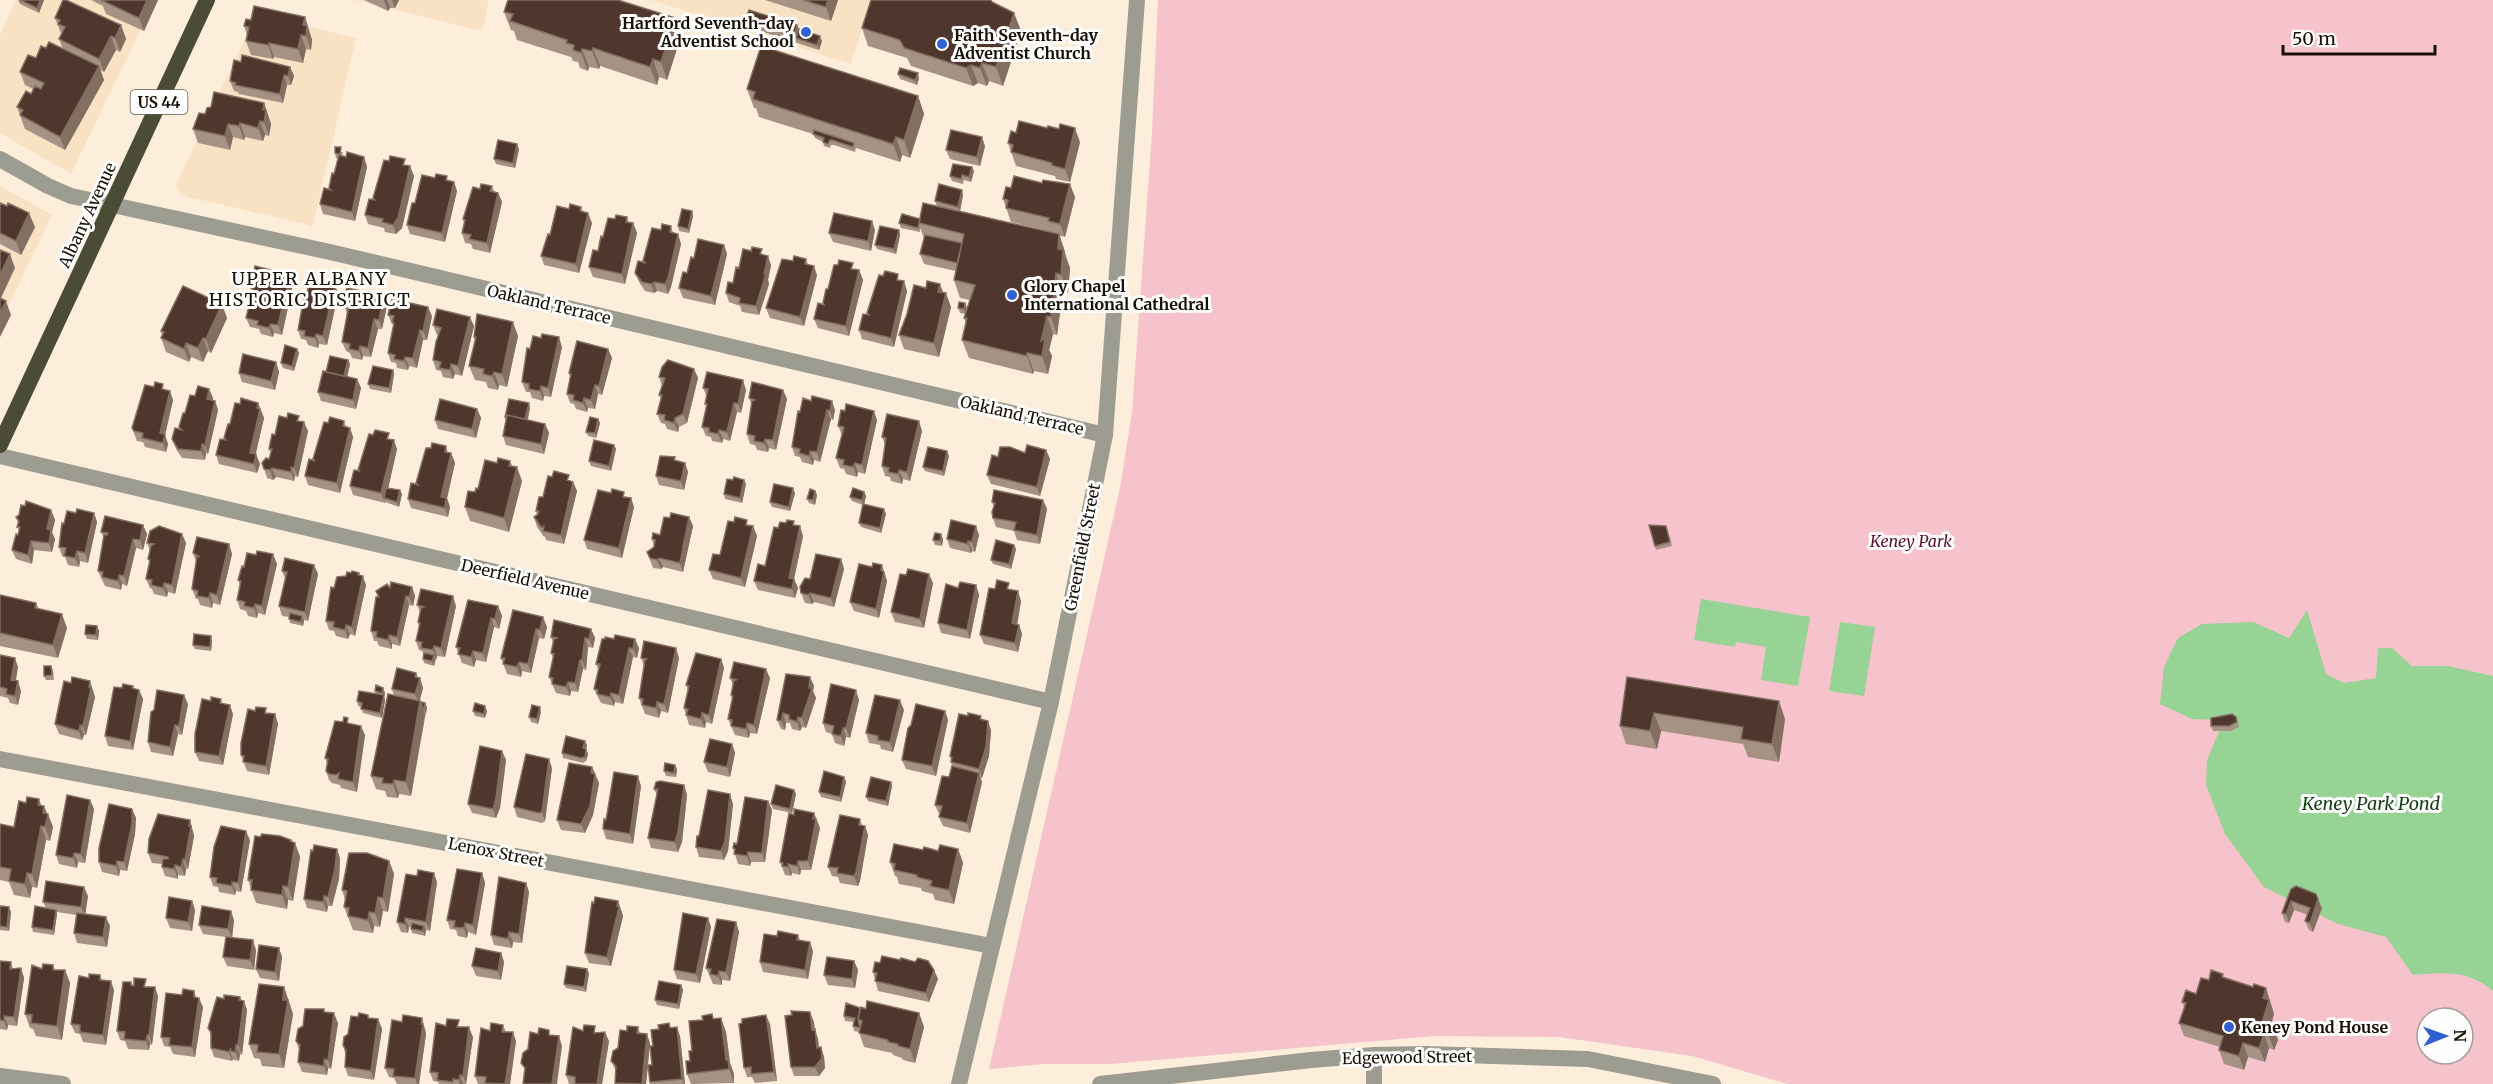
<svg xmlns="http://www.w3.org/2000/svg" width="2493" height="1084" font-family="Merriweather,serif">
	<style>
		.built { fill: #f9e2c3 }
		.green { fill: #f6c2cb; fill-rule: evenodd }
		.water { fill: #97d395 }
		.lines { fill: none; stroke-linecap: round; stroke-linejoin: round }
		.minor { stroke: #9c9c90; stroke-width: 16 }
		.tertiary { stroke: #9c9c90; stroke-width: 16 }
		.trunk { stroke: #4b4c36; stroke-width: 16 }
		.wall { fill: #a69284 }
		.shaded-wall { fill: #836e62 }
		.building { fill: #4f372e; stroke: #836e62; stroke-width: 1.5 }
		.poi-dot { fill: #3161d0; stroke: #fefefe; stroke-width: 2 }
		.labels { text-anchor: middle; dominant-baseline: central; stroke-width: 6; stroke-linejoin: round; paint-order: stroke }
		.shield { fill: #fefefe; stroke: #5c5751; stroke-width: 1.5 }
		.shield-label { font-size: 15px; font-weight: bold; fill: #161007 }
		.poi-label { font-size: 16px; font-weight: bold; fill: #161007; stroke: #fefefe; text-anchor: start }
		.street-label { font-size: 16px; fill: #161007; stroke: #fefefe }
		.park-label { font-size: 16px; font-style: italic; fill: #5c1029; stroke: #fefefe }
		.neighbourhood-label { font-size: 18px; letter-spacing: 1.5px; fill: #161007; stroke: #fefefe }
		.water-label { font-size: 18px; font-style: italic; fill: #133d14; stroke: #fefefe }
	</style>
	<rect width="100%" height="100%" fill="#fdeedb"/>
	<path class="built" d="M16,0H155L71,174L0,133V35Z
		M354,0H489L482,31Z
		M651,0H871L851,64Z
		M257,14L356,38L313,226L185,196L177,188V183Z
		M0,186L52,215L0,323Z"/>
	<path class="green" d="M1158,0H2493V1084H1788L1692,1056L1559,1037L1434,1036L1111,1064H1045L989,1069L1120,488L1132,412L1152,133ZM2427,1018H2463V1054H2427Z"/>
	<path class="water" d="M1701,599L1810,617L1798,686L1761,680L1766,647L1736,642L1735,647L1694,640Z
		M2307,610L2326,674L2344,683L2376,678L2378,648H2392L2412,666H2448L2493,676V991C2466,969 2446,973 2413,975L2386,937L2338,924L2264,887L2225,834L2206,785L2207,760L2221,727L2215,720L2192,719L2160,704L2164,667L2178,638L2202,624L2253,622L2289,638Z
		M1840,622L1875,627L1864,696L1829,691Z"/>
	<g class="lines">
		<path class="minor" d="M0,159L48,186L71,196L330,252L1105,435
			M0,456L1051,702
			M0,759L992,946
			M0,1076L63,1084
			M1100,1084L1311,1060L1374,1055L1426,1054L1588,1059L1713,1084
			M1374,1084V1055"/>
		<path class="tertiary" d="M959,1084L1051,702L1105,435L1137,0"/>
		<path class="trunk" d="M0,445L207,0"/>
	</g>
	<path class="wall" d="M18,0H44L39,13L20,4Z
		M91,0H158L144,31L106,14L103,6Z
		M364,0H399L395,8H390L388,11Z
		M765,0H838L831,21Z
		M992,2L1014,13L1021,31L1003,86L989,81L987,86L978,83L973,86L911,66L907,58L868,46L862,28Z
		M504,12L675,18L681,36L667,80L659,77L657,85L600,66L599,69L589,67L588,71L580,68L578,62L573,61L571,57L517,40L514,31L511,30Z
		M305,17L312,40L311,50L306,49L303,63L274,57L273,59L251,55L246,41L247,35L244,26L251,20Z
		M55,18L121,25L126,39L120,52L116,50L104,72L100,70L104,80L65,150L25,129L17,107L31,94L33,89L25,85L20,72L46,48L63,49L59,39L62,34L60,31Z
		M746,18L797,25L799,29L822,41L819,50L750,28Z
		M290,67L294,76L291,85H287L283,103L239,94L238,92L234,91L230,81Z
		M898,74L919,78L917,85L900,79Z
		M747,89L918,96L924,114L910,158L902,155L900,162L856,148L855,152L834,145H831L830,148L824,146L823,142L815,138L813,134L759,117L756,108H754Z
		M264,103L271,124L269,136L265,135L263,141L245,137L244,140L233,137L230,150L198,143L193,129L205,114Z
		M1080,142L1070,182L1056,179L1055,176L1016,166L1008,143Z
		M985,146L980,166L950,159L946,150Z
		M519,149L515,168L496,164L494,159Z
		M343,152L342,156L346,157H364L367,167L355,221L323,214L320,204L329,190V188L334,174L338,158H336L335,153Z
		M407,166L414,176L402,228L396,234L385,232L384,228L368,224L365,215L374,200L373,198Z
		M974,171L971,182L964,180L963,184L952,181L950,176Z
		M448,181L454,182L457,191L445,242L410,234L407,225L415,203Z
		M492,186L494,191L498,193L502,202L490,253L473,249L471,244L465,243L462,233L464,223L463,219L480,189Z
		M1011,188L1075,197L1065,237L1060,236L1070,268L1068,293L1063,291L1057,335L1053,334L1049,350L1052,356L1048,374L1034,371L1033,374L969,358L962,340L966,323L964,318L970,300L960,298L954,280L956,271L924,264L920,254L924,238L920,228V232L901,228L899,223L920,219L937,206L935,201L963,195L960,211L1052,233V232L1011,222L1003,199Z
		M0,203L35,227L21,255L0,244Z
		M581,207L583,212L592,223L579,273L544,265L541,256L550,235L569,209Z
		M692,211L693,216L689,233L679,231L678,226Z
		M627,217L629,223H633L637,233L625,284L593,277L589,267L598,251L603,237L615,219Z
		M671,226L673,233L678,234L681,244L671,287L668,294L657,291L654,293L645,291L639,282L635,273L643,262V261L661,230Z
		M875,230L871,251L833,242L829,233Z
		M899,230L900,235L896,254L877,249L875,245Z
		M724,245L727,254L715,305L683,298L679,288L694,258Z
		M764,255L771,265L768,280L769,284L759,315L742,312L740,306L729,302L726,293L733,283L739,268Z
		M806,259L808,265L817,275L804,326L770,318L766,308L793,261Z
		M855,270H859L863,280L849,336L818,328L814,319L823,304V303L828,289Z
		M290,275L293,284L282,335L274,333L273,337L261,334L259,329L250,327L246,318L253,293L251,288Z
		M900,280L907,291L894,347L862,339L859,330L868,315L867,313Z
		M940,284L943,292L951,307L939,357L904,349L899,335L926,288Z
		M335,285L338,294L327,345L319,344L318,348L308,345L306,340L301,339L298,330L306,297L317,286Z
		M384,296L387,306L382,329H378L371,357L363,356L362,360L352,358L350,353L346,351L342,342L347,313L343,304Z
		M965,303L967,308L965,314L960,313L958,308Z
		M388,315L432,316L427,340H423L417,368L409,366L408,370L397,368L396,363L391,362L388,353L394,326L393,324H392Z
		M227,318L211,353L208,351L203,362L191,357L189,362L166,352L161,338L162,336L161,331Z
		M433,325L474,326L462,376L455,374L453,379L443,377L441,371L436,370L433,360L438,335H437Z
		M518,336L507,387L499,385L498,390L488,388L486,382L475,380L469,366L475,341L474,337Z
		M562,347L551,397L544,396L543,401L532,398L530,392H526L522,382L530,349Z
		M297,349L299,353L294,371L283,368L281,363Z
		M608,349L612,358L602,395L598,394L595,409L588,408L587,412L576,409L574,404L570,403L567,394L570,377L569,373Z
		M348,360L350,364L347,376L357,379L361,388L356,409L321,401L318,392Z
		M276,362L279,372L275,390L242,382L239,373Z
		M694,369L698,378L687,423L679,427L678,432L667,429L665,424L661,423L657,414L661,399L659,395L662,386L659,377Z
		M393,370L394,374L391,393L370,389L368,384Z
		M703,388L746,390L741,413L737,412L730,441L723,439L722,443L712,441L711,437L706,436L702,427L707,407L705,404L707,397Z
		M209,389L213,398L212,400L215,401L218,410L208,454L206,453L205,460L182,458L176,449L172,439L180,429L179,427L185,413L195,396Z
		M165,390L173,400L165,435L168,444L166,452L145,447L143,442L137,441L132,428Z
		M783,390L787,399L776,450L769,448L768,452L757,450L755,445L750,444L747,434L752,406L749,398Z
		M803,398L835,410L833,420L831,419L820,462L814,460L813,465L802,462L800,457L795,456L792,447Z
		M258,403L264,418L255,454L260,464L257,473L219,464L216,455L225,440L224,438L230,424L240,404Z
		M530,408L528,420L545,424L549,433L544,454L506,445L503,436L506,421L505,417Z
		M477,409L481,418L476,438L438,429L435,420Z
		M598,419L600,423L596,438L588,436L586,432Z
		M877,420L865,474L858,472L857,477L846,474L844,469L840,468L836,458L842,435L838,426Z
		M300,421L308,431L298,477L295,476L294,481L276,477L273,480L267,478L262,463L269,459L271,454L269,449L275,435Z
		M344,421L346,427L350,428L353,437L340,493L308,485L305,476L314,460L313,459L328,423Z
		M922,431L910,481L903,479L902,484L891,481L890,477L885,476L882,466L885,445L882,437Z
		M391,440L397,449L388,488L402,494L399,507L385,502V501V503L353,495L350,486L359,471Z
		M614,445L616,449L611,471L591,466L589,461Z
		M446,446L448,453H451L455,463L447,498L450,507L448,517L411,508L408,499L416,484V483L431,448Z
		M1046,450L1050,459L1040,496L991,484L987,475L998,457Z
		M949,456L944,476L925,471L923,467Z
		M676,461L685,463L688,472L684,490L659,485L656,476Z
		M733,480L746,484L742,503L725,499L724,494Z
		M522,481L509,532L470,521L465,507L475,492L478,489Z
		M571,481L573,482L577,491L564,544L546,540L545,536L544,537L537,527L534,517L537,515L536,511L543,497Z
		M815,491L817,495L815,505L809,503L807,499Z
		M864,492L866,496L864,504L886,514L881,533L861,527L859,523L863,505L852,501L850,497Z
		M611,493L631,498L634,507L622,558L587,549L584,540Z
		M795,493L790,511L772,507L770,502Z
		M1043,500L1047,509L1040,544L1017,540L1014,531L996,527L993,518L994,507L992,502Z
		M51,510L55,520L52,532L55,539L52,552L34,550L32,564L16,559L12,550L19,531L17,527L18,524L16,517Z
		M76,513H94L97,522L88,563L80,561L79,567L68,565L65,557L62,556L59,547L64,524Z
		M689,517L693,526L683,572L663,567L661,569L653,568L647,552L654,547L652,539L660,535L670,518Z
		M143,525L147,534L143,550L136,548L127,586L122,584L121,590L105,586L98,571L104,538L101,532Z
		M795,525L803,536L794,579L798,588L795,598L758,590L754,581L765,566L778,528Z
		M1649,525L1668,531L1672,546L1656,550Z
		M749,526H753L757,536L745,587L713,579L709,570L720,555Z
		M182,534L186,543L175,594L168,592L167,597L154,594L152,589L150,588L146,579L150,563L148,559L150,551L147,543Z
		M979,535L975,552L972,551L971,553L950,548L947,539Z
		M943,539L942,546L935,545L933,540Z
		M229,544L232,554L220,605L213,603L212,608L200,605L198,599H196L192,589L196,562L193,553Z
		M1014,545L1016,549L1011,569L993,564L991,560Z
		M841,559L844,569L834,607L814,602L812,604L805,603L801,593L810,579Z
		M277,564L265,615L258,613L257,618L248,616L246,611L240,609L237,600L240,585L238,580L244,567Z
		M314,565L318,574L308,621L304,620L303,626L290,623L289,617L282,616L279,606L285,578L282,571Z
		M886,574L885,576L887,581L879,618L854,611L850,602Z
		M360,575L366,585L355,636L350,634L348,639L336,636L334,631L329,630L326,621L334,588Z
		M933,583L924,628L895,622L891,612Z
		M976,585L979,595L970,639L941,633L938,623Z
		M412,587L415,596L413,606L409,605L400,646L392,644V649L379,646L377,641H374L371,631L378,597L376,591L390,588Z
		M1011,590L1021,601L1017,624L1019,625L1022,634L1018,652L984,644L980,635Z
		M0,595L36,603L39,609L67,628L58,658L0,646Z
		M417,605L456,606L445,657L437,656L434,666L424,663L423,659L424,654L422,651L419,650L416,641L419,627L418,622L420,612Z
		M498,606L502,616L499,629L494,627L486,662L476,660L474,667L462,663L456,647Z
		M513,610L547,627L544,639L539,638L531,673L522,671L521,677L507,674L501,658Z
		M97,626L99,631L98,640L87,639L85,634Z
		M591,629L595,638L593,648L588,647L586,670L583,669L578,692L571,691L570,696L556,693L549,677L553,658L551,653L553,643L551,637Z
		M602,639L639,648L637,658L633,657L623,704L615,702L614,706L601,703L594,689L598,669L596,664Z
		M212,641L211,651L195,649L193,645Z
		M0,655L18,667L16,681L21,691L18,705L10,703L8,698L0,696Z
		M641,658H679L668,713L661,711L659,718L645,714L639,698L644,666Z
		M721,659L724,668L712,724L706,722L705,728L689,725L684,708L688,690L686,685Z
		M51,666L53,670L54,680H46L44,676Z
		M810,677L814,686L813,691L816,698L806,728L802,727L800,731L792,729L790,723H786L785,730L781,729L777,720Z
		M1627,677L1785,719L1779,762L1748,757L1743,744L1661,731L1657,749L1626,744L1620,726Z
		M418,678H420L423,688L420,700L427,707L411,796L399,794L398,798L387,797L385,791L376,789L371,776L394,696L392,689Z
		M730,678H770L757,734L750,733L749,738L735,735L728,719L732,700L731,695L733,685Z
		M133,686L134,689L139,690L143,699L133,750L108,746L105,736L122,688Z
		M383,688L385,693L384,696L385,700L382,718L363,713L361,707L358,706L357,701L376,694L375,691Z
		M94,690L93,693L95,697L86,735H84L82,740L59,734L55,724Z
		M221,699L222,703L233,714L223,765L199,761L195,752L211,701Z
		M859,700L850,738L846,737L844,746L835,743L832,734L826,732L823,723Z
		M188,704L182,735L178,734L173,756L151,752L148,742Z
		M904,710L893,752L881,749L880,745L869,743L866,733Z
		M473,711H487L485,718L475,716Z
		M945,711L948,720L936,776L906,769L902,760L911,725Z
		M541,712L538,724L531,722L529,717Z
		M268,713L275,714L278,724L269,775L247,771L241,755Z
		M982,720L991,730L989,756L982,778H980L982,782L970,833L943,826L939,817L940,814H939L935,805L949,777L952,766L950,756Z
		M2238,722L2239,727L2231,731H2213L2211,726Z
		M350,724L365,735L357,792L341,788L340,785L332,783L329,780L326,771L327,763L325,758Z
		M732,744L735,753L730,777L708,772L704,762Z
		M587,745L586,749L588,754L586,761L583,763L563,758L562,753Z
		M502,751L506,760L500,808L496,818L472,813L468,804Z
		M592,767L599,783L593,815L585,833L561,830L557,820Z
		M552,768L545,821L542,823L517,817L514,807Z
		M677,769L676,777L666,776L664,771Z
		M844,777L846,782L841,802L821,797L819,792Z
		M891,782L892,786L888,806L868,801L866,797Z
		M684,785L687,795L682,842L678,852L651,848L648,838L657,795L654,789Z
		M641,786L633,844L606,839L603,829L606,820Z
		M794,790L796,794L792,813L773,809L771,804Z
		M90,800L94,809L85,863L78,862L77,868L59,864L56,855Z
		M768,801L772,810L765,862H751L750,866L738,864L733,848Z
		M26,803L44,806L53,827L50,841L46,840L37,888L32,887L30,898L14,895L9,882L0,880V824L14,827Z
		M733,804L728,851L724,860L699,857L696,847L699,836Z
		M132,809L136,818L135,834L127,871L120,870L119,876L102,872L99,862Z
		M814,813L820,828L811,870H801L800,875L792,873L791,876L785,875L780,862L794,815Z
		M860,819L862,825L865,826L868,835L860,881L858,886L840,883L838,877L832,876L828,867Z
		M190,820L194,836L188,869H186L185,876L178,875V879L165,876L162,867V864L152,863L148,853Z
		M250,840L241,892L236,891L235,895L219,892L218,887L213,886L210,877Z
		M292,842L295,843L300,857L293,901L288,900L287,909L256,903L248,880Z
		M337,849L340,859L339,879L332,906H328L327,912L307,908L304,899Z
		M958,849L963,863L954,904L935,900L933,894L922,891L921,888L899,884L897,877L895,876L890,862L923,850L938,851Z
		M389,861L394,874L388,912L383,911L380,927L374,926L373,933L353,930L344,907L345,900L342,890Z
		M482,873L485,883L476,935L468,932L467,938L458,936L456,930L450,929L447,920Z
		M437,882L430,931L426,930L425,936L412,933L411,927H409L408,933L401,932L397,922Z
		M526,883L529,892L522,943L513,942L512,948L494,945L491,935Z
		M2291,889L2322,908L2313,932L2309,930L2305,921L2308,915L2294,910L2289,923L2285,922L2282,913Z
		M88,896L85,914L110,926L107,947L77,943L74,933L76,915L57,912V914L54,935L33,932L32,927L46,908L43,902Z
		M192,901L195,910L192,931L170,928L166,918Z
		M618,901L623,916L611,966L589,963L585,953Z
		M0,906L11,912L9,931L0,930Z
		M708,918L711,927L700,983L677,979L674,970Z
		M234,920L232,938L256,950L254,970L227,966L223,957L226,937L203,934L199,925Z
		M736,922L739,932L730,981L722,980V985L713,984L706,968Z
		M798,935L800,940L813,951L808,979L763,972L760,962L777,936Z
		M279,948L282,957L279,981L260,978L256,969Z
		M501,953L504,962L501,980L476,976L472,966Z
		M900,960L938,979L929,1002L878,991L873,972L880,963Z
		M0,961L11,962L13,969L21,968L24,978L17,1026L8,1025L7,1030L0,1029Z
		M854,961L858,970L855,988L828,985L824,975Z
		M53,965L55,970H65L70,983L62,1040L36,1036L33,1029L30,1028L25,1014L42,969Z
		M589,973L586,992L566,988L564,984Z
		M100,975L102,980L114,990L106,1045L83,1042L80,1034L75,1033L71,1024L89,978Z
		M2225,977L2253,987L2266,988L2274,1014L2271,1026H2273L2278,1040L2274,1050L2269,1048L2265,1062L2248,1057L2244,1070L2224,1064L2219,1050L2220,1047L2184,1036L2179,1023L2184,1007L2182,1002L2196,994L2209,980Z
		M681,985L683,990L679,1009L657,1005L655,1000Z
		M132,986L148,987L158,996L152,1045L150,1044L149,1050L128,1049L125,1041L120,1040L117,1031Z
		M284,987L293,1014L284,1068L262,1066L260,1059L254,1058L249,1044Z
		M194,991L196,997L203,1007L195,1057L173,1054L170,1047L164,1046L161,1037L182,995Z
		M240,997L241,1001H244L247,1010L242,1055L240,1054L239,1061L234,1060L233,1059L232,1061L214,1057L211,1048V1036L208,1028L224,999Z
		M860,1008L919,1013L924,1027L915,1063L903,1060L902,1058L893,1055L892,1053L864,1047L859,1032L854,1031L853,1026L854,1022L845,1021L844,1016Z
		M325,1012L338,1023L331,1069L328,1068L327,1075L302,1072L298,1062L299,1050L296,1041Z
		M712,1014L714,1019L726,1032L730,1063L734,1074V1083L691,1084L687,1074L692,1051L703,1020Z
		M370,1018L378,1019L382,1029L374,1080L348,1076L345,1067V1053L343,1045L348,1034Z
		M814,1022V1030L818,1039L819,1048L821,1047L824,1057L825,1068L819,1076H794L791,1067Z
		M770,1024L777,1081L755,1083L752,1077H747L744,1068Z
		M503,1025L506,1032L516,1041L510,1084H478L475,1076L490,1031Z
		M446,1026L461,1027L473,1037L466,1084H439L438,1082L433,1081L430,1072Z
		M425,1027L426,1034L419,1084H397L394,1078L389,1077L385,1068Z
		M638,1027L640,1033L650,1043L648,1065H652L653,1046L671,1028L680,1036L685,1084H650L648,1067L646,1084H615L616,1071L611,1061L627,1031Z
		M583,1031L597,1032L609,1041L602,1084H569L566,1075Z"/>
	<path class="shaded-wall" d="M40,0H44L39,13L37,8Z
		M147,0H158L144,31L139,18Z
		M384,0H387L390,8L388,11Z
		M392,0H399L395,8Z
		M828,0H838L831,21L826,7Z
		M1014,13L1021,31L1003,86L996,67Z
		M305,17L312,40L311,50L306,36L303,25Z
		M675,18L681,36L667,80L661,62Z
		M121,25L126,39L120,52L115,38Z
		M797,25L801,34L796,38L798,43L794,34Z
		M301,35L306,49L303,63L298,49Z
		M111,36L116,50L104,72L99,59Z
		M820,36L822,41L819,50L817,45Z
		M269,43L274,57L273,59L268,45Z
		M593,48L600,66L599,69L592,51Z
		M582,49L589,67L588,71L581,53Z
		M653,59L659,77L657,85L650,67Z
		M982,63L989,81L987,86L980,68Z
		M971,65L978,83L973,86L966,68Z
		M99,66L104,80L65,150L60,137Z
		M290,67L294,76L291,85L288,76Z
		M918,73L919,78L917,85L915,80Z
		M284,75L287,85L283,103L280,94Z
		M918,96L924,114L910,158L904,140Z
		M264,103L271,124L269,136L264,122L263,110Z
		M260,121L265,135L263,141L258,128Z
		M240,123L245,137L244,140L239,126Z
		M228,124L233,137L230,150L225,136Z
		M1075,128L1080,142L1070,182L1065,169Z
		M896,137L902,155L900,162L893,144Z
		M982,137L985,146L980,166L977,157Z
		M517,144L519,149L515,168L513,163Z
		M364,157L367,167L355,221L352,212Z
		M410,166L414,176L402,228L396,234L393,225Z
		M972,167L974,171L971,182L969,177Z
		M454,182L457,191L445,242L442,233Z
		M1070,184L1075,197L1065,237L1060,224Z
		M962,190L963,195L960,211L958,207Z
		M498,193L502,202L490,253L487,243Z
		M692,211L693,216L689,233L688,229Z
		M29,213L35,227L21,255L16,241Z
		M588,213L592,223L579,273L576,264Z
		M872,221L875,230L871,251L868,241Z
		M633,223L637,233L625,284L622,274Z
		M899,230L900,235L896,254L894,249Z
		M678,234L681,244L671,287L668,294L665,284Z
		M1059,234L1065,252V256L1070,268L1068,293L1061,275L1058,249Z
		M724,245L727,254L715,305L711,296Z
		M10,254L15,268L0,300V275Z
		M768,256L771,265L768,280L769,284L759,315L756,306Z
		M814,266L817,275L804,326L800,317Z
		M859,270L863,280L849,336L846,326Z
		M1056,273L1063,291L1057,335L1051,317Z
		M290,275L293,284L282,335L278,325Z
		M904,281L907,291L894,347L891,338Z
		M654,282L657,291L654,293L651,284Z
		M940,284L945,298L946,293L951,307L939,357L934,343L938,292Z
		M335,285L338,294L327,345L323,336Z
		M384,296L387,306L382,329L379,320Z
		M6,301L11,315L0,337V313Z
		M965,303L967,308L965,314L964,309Z
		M222,304L227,318L211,353L206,339Z
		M428,307L432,316L427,340L423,331Z
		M1047,316L1053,334L1049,350L1052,356L1048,374L1042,356L1041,341Z
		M470,317L474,326L462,376L458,366Z
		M374,319L378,329L371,357L368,348Z
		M513,322L518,336L507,387L502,374Z
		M270,324L274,333L273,337L269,328Z
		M420,330L423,340L417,368L413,358Z
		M316,334L319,344L318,348L315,338Z
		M559,337L562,347L551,397L548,388Z
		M203,338L208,351L203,362L198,348Z
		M186,343L191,357L189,362L184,349Z
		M360,346L363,356L362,360L359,351Z
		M297,349L299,353L294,371L292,366Z
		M608,349L612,358L602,395L599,386Z
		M1027,353L1034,371L1033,374L1027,356Z
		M405,357L409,366L408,370L404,361Z
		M348,360L350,364L346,383L344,378Z
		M276,362L279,372L275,390L271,381Z
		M451,364L455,374L453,379L450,370Z
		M694,369L698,378L687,423L683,414Z
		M393,370L394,374L391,393L389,388Z
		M494,372L499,385L498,390L492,376Z
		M357,379L361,388L356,409L353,400Z
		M743,380L746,390L741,413L738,404Z
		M595,385L598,394L595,409L591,400Z
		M541,386L544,396L543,401L540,391Z
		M209,389L213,398L211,409L207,399Z
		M783,390L787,399L776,450L773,440Z
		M170,391L173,400L165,435L168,444L166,452L160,433Z
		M584,398L588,408L587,412L583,403Z
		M215,401L218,410L208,454L205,445Z
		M832,401L835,410L833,420L830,411Z
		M258,403L264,418L254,462L250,453Z
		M529,403L530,408L526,425L525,420Z
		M734,403L737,412L730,441L727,432Z
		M477,409L481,418L476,438L472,429Z
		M827,410L831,419L820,462L817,452Z
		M874,411L877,420L865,474L862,465Z
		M675,418L679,427L678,432L674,423Z
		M598,419L600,423L596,438L595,433Z
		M919,421L922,431L910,481L907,472Z
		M304,422L308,431L298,477L294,468Z
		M545,424L549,433L544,454L541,444Z
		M350,428L353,437L340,493L337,483Z
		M719,430L723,439L722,443L718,434Z
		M765,439L769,448L768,452L764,443Z
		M394,440L397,449L386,498H384L385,503L381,493Z
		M202,444L206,453L205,460L201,451Z
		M614,445L616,449L611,471L609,466Z
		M1046,450L1050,459L1040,496L1037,487Z
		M810,451L814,460L813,465L809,456Z
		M947,451L949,456L944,476L943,471Z
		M451,453L455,463L447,498L450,507L448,517L441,497Z
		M256,454L260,464L257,473L254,464Z
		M510,461L515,474L517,467L522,481L509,532L504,518L509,466Z
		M685,463L688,472L684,490L681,481Z
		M855,463L858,472L857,477L853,467Z
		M291,467L295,476L294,481L291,472Z
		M272,468L276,477L273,480L270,470Z
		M899,470L903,479L902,484L898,474Z
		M744,480L746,484L742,503L740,498Z
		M573,482L577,491L564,544L561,535Z
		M793,488L795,493L790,511L789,507Z
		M400,490L402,494L399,507L397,502Z
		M815,491L817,495L815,505L813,500Z
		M864,492L866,496L864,505L862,500Z
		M631,498L634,507L622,558L619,548Z
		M1043,500L1047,509L1040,544L1037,535Z
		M884,509L886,514L881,533L880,528Z
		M51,510L55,520L52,532L55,539L52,552L49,543L47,529Z
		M94,513L97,522L88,563L85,553Z
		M689,517L693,526L683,572L680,563Z
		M143,525L147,534L143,550L140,540Z
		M753,526L757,536L745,587L741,578Z
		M800,526L803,536L794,579L798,588L795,598L789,578Z
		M976,526L979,535L975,552L972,542Z
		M182,534L186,543L175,594L172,585Z
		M941,534L943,539L942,546L940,541Z
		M133,539L136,548L127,586L124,576Z
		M31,541L34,550L32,564L28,555Z
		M968,541L972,551L971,553L968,544Z
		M229,544L232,554L220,605L217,595Z
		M1014,545L1016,549L1011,569L1009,564Z
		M77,551L80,561L79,567L75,558Z
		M273,554L277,564L265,615L262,606Z
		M659,558L663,567L661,569L657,560Z
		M841,559L844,569L834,607L831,598Z
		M314,565L318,574L308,621L305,612Z
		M882,565L887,581L879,618L876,609Z
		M359,573L362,581L363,576L366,585L355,636L352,627Z
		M929,574L933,583L924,628L920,619Z
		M119,575L122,584L121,590L118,581Z
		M164,583L168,592L167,597L163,588Z
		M976,585L979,595L970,639L967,630Z
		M412,587L415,596L413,606L409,597Z
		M1018,591L1021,601L1016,632L1012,623Z
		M210,593L213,603L212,608L209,598Z
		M810,593L814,602L812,604L808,595Z
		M406,596L409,605L400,646L397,637Z
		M453,596L456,606L445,657L441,648Z
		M255,604L258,613L257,618L254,608Z
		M498,606L502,616L499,629L495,619Z
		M62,614L67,628L58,658L53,645Z
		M302,616L304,620L303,626L301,622Z
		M543,617L547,627L544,639L540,630Z
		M491,618L494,627L486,662L483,653Z
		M346,625L350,634L348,639L345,630Z
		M1019,625L1022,634L1018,652L1015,643Z
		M97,626L99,631L98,640L96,635Z
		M536,629L539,638L531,673L528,664Z
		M591,629L595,638L593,648L589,639Z
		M389,635L392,644V649L388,640Z
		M211,636L212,641L211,651L210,647Z
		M585,638L588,647L586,670L582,660Z
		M635,639L639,648L637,658L633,649Z
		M434,646L437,656L436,660L433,650Z
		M629,648L633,657L623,704L619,695Z
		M676,648L679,658L668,713L664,704Z
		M473,651L476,660L474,667L471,657Z
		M434,655L435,660L434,666L432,661Z
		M15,658L18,667L14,689L11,680Z
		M721,659L724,668L712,724L709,715Z
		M580,660L583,669L578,692L575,683Z
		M519,662L522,671L521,677L517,667Z
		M766,669L770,678L757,734L754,725Z
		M416,673L419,681L420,678L423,688L419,703L415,694V677Z
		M810,677L814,686L813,691L816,698L806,728L802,718Z
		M18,681L21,691L18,705L15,696Z
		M90,681L95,697L86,735L83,726Z
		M568,682L571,691L570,696L566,687Z
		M383,688L385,693L384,696L385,700L382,718L380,713L383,697L382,693Z
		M139,690L143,699L133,750L130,741Z
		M856,690L859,700L850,738L846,728Z
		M611,693L615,702L614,706L610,697Z
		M184,695L188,704L182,735L179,726Z
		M900,700L904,710L893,752L890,742Z
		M420,701L425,714L411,796L406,782Z
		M1779,701L1785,719L1779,762L1772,744Z
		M657,702L661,711L659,718L656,708Z
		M425,703L427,707L426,714L424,709Z
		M230,705L233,714L223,765L219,756Z
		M485,706L487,711L485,718L484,714Z
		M540,707L541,712L538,724L537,719Z
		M945,711L948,720L936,776L932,766Z
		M702,713L706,722L705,728L701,719Z
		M783,713L786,723L785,730L781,721Z
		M1654,713L1661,731L1657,749L1650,731Z
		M275,714L278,724L269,775L266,766Z
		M798,717L802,727L800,731L797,722Z
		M988,721L991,730L989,756L982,778L979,769Z
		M747,723L750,733L749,738L746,729Z
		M80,725L84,735L82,740L79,731Z
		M175,725L178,734L173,756L170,747Z
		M361,726L365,735L357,792L353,782Z
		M843,728L846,737L844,746L841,736Z
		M585,741L587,745L585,753L583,748Z
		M732,744L735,753L730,777L727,767Z
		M586,749L588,754L586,761L585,757Z
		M502,751L506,760L500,808L496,818L493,809Z
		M549,759L552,768L545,821L542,812Z
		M675,765L677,769L676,777L674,773Z
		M592,767L599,783L593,815L585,833L581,824Z
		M979,773L982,782L970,833L967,823Z
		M638,776L641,786L633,844L630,834Z
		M844,777L846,782L841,802L840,797Z
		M394,780L399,794L398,798L393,784Z
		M891,782L892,786L888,806L886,801Z
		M684,785L687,795L682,842L678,852L675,842Z
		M794,790L796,794L792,813L790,809Z
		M730,794L733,804L728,851L724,860L721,851Z
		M39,799L43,811L44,806L47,815L48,814L53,827L50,841L38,805Z
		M90,800L94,809L85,863L81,854Z
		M768,801L772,810L765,862L762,853Z
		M132,809L136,818L135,834L127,871L124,862Z
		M814,813L820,828L811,870L808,861Z
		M190,820L194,836L188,869L185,860Z
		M41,826L46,840L37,888L32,874Z
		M865,826L868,835L860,881L858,886L854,876Z
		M246,831L250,840L241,892L238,883Z
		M291,840L295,850V843L300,857L293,901L288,887Z
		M337,849L340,859L339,879L332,906L328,897Z
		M958,849L963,863L954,904L949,890Z
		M748,852L751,862L750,866L747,856Z
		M74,853L78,862L77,868L73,858Z
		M183,859L186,869L185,876L181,867Z
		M117,861L120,870L119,876L116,866Z
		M389,861L394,874L388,912L383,898Z
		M798,861L801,870L800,875L797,866Z
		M788,864L792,873L791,876L788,867Z
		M175,865L178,875V879L174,869Z
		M27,873L32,887L30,898L25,884Z
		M434,873L437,882L430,931L426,922Z
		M482,873L485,883L476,935L473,925Z
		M232,882L236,891L235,895L232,886Z
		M526,883L529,892L522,943L519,934Z
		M283,886L288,900L287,909L282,895Z
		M84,887L88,896L85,916L81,907Z
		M324,896L328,906L327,912L323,902Z
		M378,897L383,911L380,927L375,913Z
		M2318,899L2322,908L2313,932L2310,923Z
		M192,901L195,910L192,931L188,922Z
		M618,901L623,916L611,966L607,957Z
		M2291,901L2294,910L2289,923L2286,914Z
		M9,907L11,912L9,931L7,927Z
		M56,910L57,914L54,935L53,930Z
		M231,911L234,920L232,938L228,929Z
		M369,912L374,926L373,933L368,920Z
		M106,917L110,926L107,947L103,937Z
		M405,918L409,927L408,933L405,924Z
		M708,918L711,927L700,983L696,974Z
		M736,922L739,932L730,981L726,972Z
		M465,923L468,932L467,938L464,928Z
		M424,926L426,930L425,936L423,931Z
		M509,932L513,942L512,948L508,939Z
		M253,940L256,950L254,970L250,960Z
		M810,942L813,951L808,979L805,970Z
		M279,948L282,957L279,981L275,972Z
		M501,953L504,962L501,980L498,971Z
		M854,961L858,970L855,988L852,979Z
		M21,968L24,978L17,1026L14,1017Z
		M587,969L589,973L586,992L584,987Z
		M65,970L70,983L62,1040L57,1026Z
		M934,970L938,979L929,1002L926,993Z
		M719,971L722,980V985L718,976Z
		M111,981L114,990L106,1045L103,1035Z
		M681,985L683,990L679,1009L678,1004Z
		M155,987L158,996L152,1045L149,1035Z
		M284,987L293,1014L284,1068L279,1054Z
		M2266,988L2274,1014L2267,1037L2262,1023L2263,998Z
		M240,997L243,1006L244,1001L247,1010L242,1055L238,1045Z
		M199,998L203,1007L195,1057L192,1047Z
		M810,1012L814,1022L816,1039L812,1030Z
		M334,1013L338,1023L331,1069L328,1060Z
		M919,1013L924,1027L915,1063L910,1049Z
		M766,1015L770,1024L777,1081L774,1072Z
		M4,1016L8,1025L7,1030L4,1021Z
		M422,1018L426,1034L419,1084H417L415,1078Z
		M721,1018L726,1032L730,1063L734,1074V1083L726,1060Z
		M378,1019L382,1029L374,1080L371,1071Z
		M2273,1026L2278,1040L2274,1050L2269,1036Z
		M469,1027L473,1037L466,1084L463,1076Z
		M677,1027L680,1036L685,1084H684L682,1079Z
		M815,1029L818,1039L820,1057L817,1048Z
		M513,1032L516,1041L510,1084H505Z
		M605,1032L609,1041L602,1084H597Z
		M647,1034L650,1043L646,1084H642Z
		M2264,1034L2269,1048L2265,1062L2259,1048Z
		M147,1035L150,1044L149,1050L146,1041Z
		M559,1036L562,1046L557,1084H552Z
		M2243,1043L2248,1057L2244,1070L2239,1056Z
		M236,1045L240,1054L239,1061L235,1052Z
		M821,1047L824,1057L825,1068L819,1076L815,1067Z
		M231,1048L230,1051L233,1059L232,1061L229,1052Z
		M324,1059L328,1068L327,1075L324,1066Z
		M460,1075L463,1084H460L459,1080Z"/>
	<path class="building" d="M20,0H40L37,8Z
		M63,0H66L121,25L115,38L111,36L99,59L59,39L65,27L58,24L60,20L55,18Z
		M101,0H147L139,18Z
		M508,0H618L675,18L661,62L653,59L650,67L593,48L592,51L582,49L581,53L573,50L574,45L566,43L567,40L510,21L513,14L504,12Z
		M803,0H828L826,7Z
		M871,0H991L992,2L1014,13L996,67L982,63L980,68L971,65L966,68L904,48L900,40L862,28Z
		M254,6L305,17L303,25L307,26L306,36L301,35L298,49L269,43L268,45L246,41L249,27L244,26L246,19L251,20Z
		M749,10L797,25L794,34L746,18Z
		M799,29L820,36L817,45L796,38Z
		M49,42L99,66L60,137L20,115L23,110L17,107L26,91L31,94L35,86L41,89L44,83L20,72L28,55L36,58L41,46L46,48Z
		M761,46L918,96L904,140L896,137L893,144L753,99L755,92L747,89Z
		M242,55L290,67L288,76L284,75L280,94L235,85L236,83L230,81L234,60L241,62Z
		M900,68L918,73L915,80L898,74Z
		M214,92L264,103L263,110H266L264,122L260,121L258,128L240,123L239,126L228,124L225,136L193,129L199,113L205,114L207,108L211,107Z
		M1019,121L1047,128L1048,126L1059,129L1060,124L1075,128L1065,169L1051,165L1052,163L1011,152L1013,145L1008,143L1011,131L1016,133Z
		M814,130L854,143L853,147L832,140H830L828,144L823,142L824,138L813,134Z
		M951,130L982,137L977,157L946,150Z
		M498,140L517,144L513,163L494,159Z
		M335,147H341L340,154L335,153Z
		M347,152L364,157L352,212L320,204L324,188L331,190L329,188L332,173L334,174L339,155L346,157Z
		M390,156L405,159L403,165L410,166L398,218L393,225L382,222L383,219L365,215L369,199L375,200L373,198L384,160L389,161Z
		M953,164L972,167L969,177L962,175L961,179L950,176Z
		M436,174L447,176L446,180L454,182L442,233L407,225L412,203H415L422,175L435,178Z
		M1014,176L1042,183L1043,180L1070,184L1060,224L1048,221L1049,218L1006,208L1008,200L1003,199L1006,187L1011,188Z
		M481,184L492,186L490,191L498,193L487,243L469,239L471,235L462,233L465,220L463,219L473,187L480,189Z
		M939,184L962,190L958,207L935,201Z
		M0,203L7,206L8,203L29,213L16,241L0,233Z
		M923,203L1059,234L1058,249L1063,250L1061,275L1056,273L1051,317L1047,316L1041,341L1045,338L1042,356L1027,353V356L962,340L967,318H964L975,285L954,280L964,234L919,223Z
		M570,204L581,207L580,211L588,213L576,264L541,256L548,234L550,235L557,206L569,209Z
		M682,209L692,211L688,229L678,226Z
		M834,213L872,221L868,241L829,233Z
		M902,214L920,219L918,228L899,223Z
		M616,215L627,217L626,222L633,223L622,274L589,267L593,250L598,251L601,236L603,237L608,218L615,219Z
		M662,224L671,226L670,232L678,234L668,278L665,284L654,282L651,284L642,282L635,273L638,261L646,263L643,261L652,228L661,230Z
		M880,226L899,230L894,249L875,245Z
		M925,235L962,243L957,263L920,254Z
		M698,239L724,245L711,296L679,288L683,272L687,273L691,257L694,258Z
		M752,247L762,249L760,254L768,256L764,274H766L756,306L739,303L740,298L726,293L728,282L733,283L736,267L739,268L743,249L751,251Z
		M0,250L10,254L0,275Z
		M794,256L806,259L805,264L814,266L800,317L766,308L782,259L793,261Z
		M839,260L853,263L851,269L859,270L846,326L814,319L818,303L824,305L823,303L826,289H828L834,265H838Z
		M255,266L290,275L278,325L270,324L269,328L257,325L258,321L246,318L253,289L251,288Z
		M885,271L898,274L897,280L904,281L891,338L859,330L863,314L869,315L867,313L879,275L883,276Z
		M318,281L335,285L323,336L316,334L315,338L304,336L305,331L298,330L304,297H306L309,284L317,286Z
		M927,281L940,284L938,292L946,293L934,343L899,335L907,314L914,285L926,288Z
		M183,286L222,304L206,339L203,338L198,348L186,343L184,349L161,338L164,332L161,331Z
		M347,288L384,296L379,320L374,319L368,348L360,346L359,351L349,349L350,344L342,342L349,305L343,304Z
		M0,298L6,301L0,313Z
		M392,299L428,307L423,331L420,330L413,358L405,357L404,361L394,359L395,355L388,353L394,323L392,322L394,316L388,315Z
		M959,302L965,303L964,309L958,308Z
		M437,309L470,317L458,366L451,364L450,370L439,368L441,362L433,360L436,342L441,328L433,325Z
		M477,314L513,322L502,374L494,372L492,376L483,374L484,369L469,366L476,337H474Z
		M542,334L559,337L548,388L541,386L540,391L529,389V384L522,382L527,348L530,349L533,336L541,338Z
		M577,341L608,349L599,386L595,385L591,400L584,398L583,403L573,400L574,395L567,394L571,374L569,373Z
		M285,345L297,349L292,366L281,363Z
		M243,354L276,362L271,381L239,373Z
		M330,356L348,360L344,376L326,372Z
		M668,360L694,369L683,414L675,418L674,423L664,420L665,415L657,414L662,395H659L665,378L659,377L662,367Z
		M373,366L393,370L389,388L368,384Z
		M323,371L357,379L353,400L318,392Z
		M707,372L743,380L738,404L734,403L727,432L719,430L718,434L709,432V428L702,427L707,404H705L708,389L703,388Z
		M155,382L163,384L162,389L170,391L160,433L165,434L163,443L142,438L143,433L134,431L132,428L145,385L154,387Z
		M752,382L783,390L773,440L765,439L764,443L754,441L755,436L747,434L752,401L755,400L749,398Z
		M198,386L209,389L207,399L215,401L205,445L202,444L201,451L178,449L172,439L175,428L182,430L179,427L183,413H185L190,395L195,396Z
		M812,396L832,401L830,411L827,410L817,452L810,451L809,456L799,453L800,449L792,447L798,411L800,412L803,398L811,401Z
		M241,398L258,403L257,408L260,409L250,453L256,454L254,464L216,455L220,439L226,440L224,438L228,424H230L235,403L240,404Z
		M440,399L477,409L472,429L435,420Z
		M509,399L529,403L525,419L507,415V417H505Z
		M846,404L874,411L862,465L855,463L853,467L843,465L844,460L836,458L844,427L838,426L841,410L845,411Z
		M288,413L299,416L297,421L304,422L294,468L291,467V472L272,468L270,470L264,469L262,463L266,458L269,459L272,449H269L272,434L275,435L279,416L287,418Z
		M887,414L919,421L907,472L899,470L898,474L888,472L889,468L882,466L886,438L882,437Z
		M507,415L545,424L541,444L503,436Z
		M330,417L344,421L343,426L350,428L337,483L305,476L309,459L315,461L313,459L324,422L328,423Z
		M590,417L598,419L595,433L586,432Z
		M375,430L389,433L387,439L394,440L381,493L350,486L354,470L360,471L358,470L369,434L373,435Z
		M594,440L614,445L609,466L589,461Z
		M432,443L446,446L445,452L451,453L441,497L446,498L445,508L408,499L411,483L418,485L416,483L426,448H431Z
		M1027,445L1046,450L1037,487L987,475L992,455L998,457L1000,447H1010L1025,453Z
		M928,447L947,451L943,471L923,467Z
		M660,456L675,457L674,460L685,463L681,481L656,476Z
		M498,458L510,461L509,466L517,467L504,518L465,507L468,491L475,492L476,488L478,489L485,460L497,463Z
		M554,471L569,475L567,480L573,482L561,535L543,531L544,526L541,527L534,517L538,514L539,511H536L539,497H543L548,476L552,477Z
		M734,477L744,480L740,498L724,494L727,479L733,480Z
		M774,484L793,488L789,507L770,502Z
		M386,488L400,490L397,502L384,498Z
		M853,488L864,492L862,500L850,497Z
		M612,489L624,492L623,497L631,498L619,548L584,540L598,490L611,493Z
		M810,489L815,491L813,500L807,499Z
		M994,490L1043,500L1037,535L1014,530L1016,522L993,518L992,512L995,503L992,502Z
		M26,501L51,510L47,529L51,530L49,543L31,541L28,555L12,550L16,534L18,535L20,527H17L19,521L16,517L19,515L21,505L25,506Z
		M863,504L884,509L880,528L859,523Z
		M77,509L94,513L85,553L77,551L75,558L64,556L66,548L59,547L62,523L64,524L67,511L76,513Z
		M671,513L689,517L680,563L659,558L657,560L650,558L647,552L654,547L655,540L652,539L653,533L660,535L664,517L670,518Z
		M105,516L143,525L140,540L133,539L124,576L119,575L118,581L102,577L103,572L98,571L104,535H107L108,533L101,532Z
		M735,517L747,520L746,525L753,526L741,578L709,570L713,554L720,555L728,521L734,522Z
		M787,520L794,521L793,525L800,526L789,578L794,579L792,589L754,581L758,564L765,566L774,527L778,528L780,522L786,523Z
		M951,520L976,526L972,542L968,541V544L947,539Z
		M1649,525L1666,526L1670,542L1655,546Z
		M159,526L182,534L172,585L164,583L163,588L151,585L152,580L146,579L150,560L148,559L151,546L154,544L147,543L150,531Z
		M935,533L941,534L940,541L933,540Z
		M197,537L229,544L217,595L210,593L209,598L197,596L198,591L192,589L197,556L200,557L193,553Z
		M996,540L1014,545L1009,564L991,560Z
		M257,551L273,554L262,606L255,604L254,608L244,606L245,602L237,600L241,581L238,580L242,566L244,567L247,553L256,555Z
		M816,554L841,559L831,598L810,593L808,595L801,593L800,587L805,578L810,579Z
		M285,558L314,565L305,612L279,606L287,572L282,571Z
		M873,563L882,565L881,570L884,572L876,609L850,602L859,564L872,567Z
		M908,569L929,574L920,619L891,612L900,574L906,575Z
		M352,571L359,573L358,575L363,576L352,627L346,625L345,630L333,627L334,622L326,621L331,587L334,588L337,577L346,576L347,572L351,573Z
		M997,580L1009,583L1007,589L1018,591L1012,623L1019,625L1015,643L980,635L989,588L995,589Z
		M391,582L412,587L409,597L406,596L397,637L389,635L388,640L376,637L377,632L371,631L376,597H379L376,591L387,584L390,588Z
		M960,582L976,585L967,630L938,623L946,584L958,588Z
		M421,589L453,596L441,648L434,646L433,650L421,648L422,642L416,641L420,623L418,622L421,608L424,607L417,605Z
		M0,595L36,603L35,608L62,614L53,645L0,633Z
		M468,600L498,606L495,619L491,618L483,653L473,651L471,657L458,654L460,648L456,647Z
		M513,610L543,617L540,630L536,629L528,664L519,662L517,667L503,664L505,658H501Z
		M290,613L302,616L301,622L289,619Z
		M554,620L591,629L589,639L585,638L582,660H580L575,683L568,682L566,687L552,684L553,678L549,677L554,654L551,653L554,639L558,638L551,637Z
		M86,625L97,626L96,635L85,634Z
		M194,634L211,636L210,647L193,645Z
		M615,635L635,639L633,649L629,648L619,695L611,693L610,697L597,694L598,690L594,689L600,664H596L602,639H605V637L614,639Z
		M644,641L676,648L664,704L657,702L656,708L642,705L643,699L639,698L645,660L647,659L641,658Z
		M424,653L434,655L432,661L423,659Z
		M696,653L721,659L709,715L702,713L701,719L686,715L688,709L684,708L689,686L686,685Z
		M0,655L15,658L11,680L18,681L15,696L6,694L7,689L0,687Z
		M734,662L766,669L754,725L747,723L746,729L731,726L732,720L728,719L733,696L731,695L734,680H737L730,678Z
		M44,666H51L52,675L44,676Z
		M397,668L416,673L415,677L420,678L415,694L392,689Z
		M786,674L810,677L809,688H812L802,718L798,717L797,722L789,719V715L783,713L781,721L777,720Z
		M72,677L90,681L89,687L91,688L83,726L80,725L79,731L55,724L64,681L71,683Z
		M1627,677L1779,701L1772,744L1741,739L1743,727L1654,713L1650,731L1620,726Z
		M123,684L133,686L132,688L139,690L130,741L105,736L114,687L122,688Z
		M831,684L856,690L846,728H843L841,736L832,734L834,726L823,723Z
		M376,685L383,688L382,693L375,691Z
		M157,690L184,695L179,726L175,725L170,747L148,742L151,712L154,710Z
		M359,691L384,695L380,713L361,709L362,703L357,701Z
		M388,694L420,701L406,782L394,780L393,784L382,783L383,778L371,776Z
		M875,695L900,700L890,742L878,740V736L866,733Z
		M211,697L221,699L220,703L230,705L219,756L195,752V734L202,699L211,701Z
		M421,702L425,703L424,709H423Z
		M475,703L485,706L484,714L473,711Z
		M916,704L945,711L932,766L902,760L908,728L911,725Z
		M532,705L540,707L537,719L529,717Z
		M256,707L266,708L265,713L275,714L266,766L243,762L244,756L241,755V743L248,709L255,711Z
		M968,713L981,716L980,719L988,721L986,747L979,769L951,762L952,757L950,756L959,714L968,716Z
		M2232,714L2236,717L2237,722L2229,726H2211V718Z
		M344,717L348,718L347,723L361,726L353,782L338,779L339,773L336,775L329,774L326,771L328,759L325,758L335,721L343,722Z
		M566,736L585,741L583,748L586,749L585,757L581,758L562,753Z
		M710,739L732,744L727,767L704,762Z
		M480,746L502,751L496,798L493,809L468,804Z
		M526,754L549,759L542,812L539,813L514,807Z
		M569,763L592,767L591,773L595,774L590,806L581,824L557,820Z
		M665,763L675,765L674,773L664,771Z
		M952,766L979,773L967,823L939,817L942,806L935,805L942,776L949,777Z
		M824,771L844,777L840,797L819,792Z
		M614,772L638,776L630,834L603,829L604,819L606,820Z
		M871,777L891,782L886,801L866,797Z
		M660,781L684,785L678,832L675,842L648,838L658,789H654L656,782Z
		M776,785L794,790L790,809L771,804Z
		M708,790L730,794L725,841L721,851L696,847L697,836H699Z
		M67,795L90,800L81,854L74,853L73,858L56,855Z
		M27,797L39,799L38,805L44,806L43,813L48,814L45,827L41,826L32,874L27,873L25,884L9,881L11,869L0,867V824L14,827L19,801L26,803Z
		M745,797L768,801L762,853L748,852L747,856L734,854L735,849L733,848L734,843L737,844Z
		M109,804L132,809V824L124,862L117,861L116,866L99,862V848Z
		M794,809L814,813L813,819H816L808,861H798L797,866L788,864V867L782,866L783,863L780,862L789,813L794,815Z
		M158,814L190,820L189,826H191L185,860L183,859L181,867L175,865L174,869L162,867L163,859H168V857L148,853L149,839Z
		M840,815L860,819L859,825L865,826L856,872L854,876L837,873L838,868L828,867Z
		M221,826L246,831L238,883L232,882V886L216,883L217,878L210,877L214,847Z
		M262,834L280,836L291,840L290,841L295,843L288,887L283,886L282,895L251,890L252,880H248L249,872L255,836L260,837Z
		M894,844L923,850L924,847L938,851L940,845L958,849L949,890L930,886L932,881L917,877V875L894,870L895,864L890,862Z
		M314,845L337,849L335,869L328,897L324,896L323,902L304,899L311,850L313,851Z
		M349,853H367L389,861L383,898L378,897L375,913L369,912L368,920L348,916L349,908L344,907L347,891L342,890Z
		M457,869L482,873L473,925L465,923L464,928L454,927L455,921L447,920Z
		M418,870L434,873L426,922L405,918V924L397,922L406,874L417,876Z
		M499,877L526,883L519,934L509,932L508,939L491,935Z
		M46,881L84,887L81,907L43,902Z
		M2296,886L2316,894L2318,899L2310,923L2305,921L2310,908L2291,901L2286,914L2282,913L2291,889Z
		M169,897L192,901L188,922L166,918Z
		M595,897L618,901L617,906L619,907L607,957L585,953L592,902L594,903Z
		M0,906L9,907L7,927L0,926Z
		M35,906L56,910L53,930L32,927Z
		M202,906L231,911L228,929L199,925Z
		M77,913L106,917L103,937L74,933Z
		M683,913L708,918L696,974L674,970Z
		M717,919L736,922L726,972L719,971L718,976L710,974L711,969L706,968Z
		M412,923L424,926L423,931L411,929Z
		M778,931L798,935L797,940L810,942L805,970L760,962L764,934L777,936Z
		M226,937L253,940L250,960L223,957Z
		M259,945L279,948L275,972L256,969Z
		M476,948L501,953L498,971L472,966Z
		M882,956L900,960L901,958L915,962L918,958L928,961L934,970L926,993L875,981L877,973L873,972L875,962L880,963Z
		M827,957L854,961L852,979L824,975Z
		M0,961L11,962L10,969L21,968L14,1017L4,1016V1021L0,1020Z
		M43,964L53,965V970H65L57,1026L31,1023L32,1015L25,1014L32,965L42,969Z
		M567,966L587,969L584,987L564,984Z
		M2211,970L2223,974L2222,977L2253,987L2254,984L2266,988L2263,998L2269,1000L2262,1023L2273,1026L2269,1036L2264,1034L2259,1048L2243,1043L2239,1056L2219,1050L2223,1036L2179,1023L2186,1003L2182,1002L2186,990L2196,994L2201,978L2209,980Z
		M89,974L100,975V980L111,981L103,1035L80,1032V1025L71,1024L79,976L89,978Z
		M134,978L146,979L144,987H155L149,1035H147L146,1041L124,1039L125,1032L117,1031L123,982H131V985L134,986Z
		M659,981L681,985L678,1004L655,1000Z
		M259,984L284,987L283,1000H288L279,1054L257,1052L258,1045L249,1044Z
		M183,989L194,991V997L199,998L192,1047L169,1045L170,1038L161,1037L166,993L182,995Z
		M224,995L240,997L239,1000L244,1001L238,1045H236L235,1052L230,1051L231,1048L229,1052L211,1048V1032L208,1028L217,997L224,999Z
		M867,1001L919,1013L910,1049L898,1046V1044L888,1042V1040L859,1033L862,1021L858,1019L861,1007L866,1009Z
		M846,1003L860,1008L858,1019L860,1028L853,1026L855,1018L844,1016Z
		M305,1009H324V1012L334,1013L328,1060L324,1059V1066L298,1062L300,1045L296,1041L298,1029L303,1026Z
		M791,1011L810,1012L812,1030L815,1029L817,1048L821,1047L822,1058L815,1067H791L785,1016L792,1015Z
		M359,1013L368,1015V1018L378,1019L371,1071L345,1067L346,1050L343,1045L344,1037L348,1034L351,1016L358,1017Z
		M712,1014L713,1019L721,1018L726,1060H728L729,1069L687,1074L686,1061H690L689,1051H692L689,1021L703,1020L702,1016Z
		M403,1015L422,1018L421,1024H423L415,1078L393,1076L394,1069L385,1068L392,1020L402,1022Z
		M766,1015L774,1072L751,1074V1067L744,1068L739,1024L742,1023V1019Z
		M447,1019L459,1020L457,1027H469L463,1076L460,1075L459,1080L453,1079V1082L437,1080L438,1073L430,1072L436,1023L446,1026Z
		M491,1023L503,1025L502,1032H513L505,1084L485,1083L486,1077L475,1076L481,1028L490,1031Z
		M669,1023L670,1028L677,1027L682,1079L650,1082L648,1065H652L650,1046H653L651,1030L659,1029L658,1025Z
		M584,1025L595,1026L594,1033L605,1032L597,1084H575V1077L566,1075L573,1027L583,1031Z
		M627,1026L638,1027L637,1033L647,1034L642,1084L615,1083L616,1066L611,1061L613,1051L618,1048L620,1030L627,1031Z
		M539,1028L549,1030V1035L559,1036L552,1084H523L525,1068L521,1063L523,1053L528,1049L530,1032L538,1034Z"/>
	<g class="poi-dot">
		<circle cx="806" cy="32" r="6"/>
		<circle cx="942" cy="44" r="6"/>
		<circle cx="1012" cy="295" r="6"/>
		<circle cx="2229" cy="1027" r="6"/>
	</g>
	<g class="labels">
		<rect class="shield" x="130.5" y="90" width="57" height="24" rx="4.5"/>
		<g class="shield-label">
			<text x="159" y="102">US 44</text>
		</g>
		<g class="poi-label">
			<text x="794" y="23" text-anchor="end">Hartford Seventh-day<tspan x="794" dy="18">Adventist School</tspan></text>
			<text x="954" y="35">Faith Seventh-day<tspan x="954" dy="18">Adventist Church</tspan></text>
			<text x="1024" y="286">Glory Chapel<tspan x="1024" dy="18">International Cathedral</tspan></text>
			<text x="2241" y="1027">Keney Pond House</text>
		</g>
		<g class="street-label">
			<text transform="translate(87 215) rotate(-65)">Albany Avenue</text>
			<text transform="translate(549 304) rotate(13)">Oakland Terrace</text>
			<text transform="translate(1022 415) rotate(13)">Oakland Terrace</text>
			<text transform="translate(1082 547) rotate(-79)">Greenfield Street</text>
			<text transform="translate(525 579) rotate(13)">Deerfield Avenue</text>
			<text transform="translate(496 852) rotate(11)">Lenox Street</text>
			<text transform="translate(1407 1057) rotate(-1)">Edgewood Street</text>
		</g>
		<g class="park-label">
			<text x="1911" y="541">Keney Park</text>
		</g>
		<g class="neighbourhood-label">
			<text x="310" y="278">UPPER ALBANY<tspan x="310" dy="21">HISTORIC DISTRICT</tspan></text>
		</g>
		<g class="water-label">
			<text x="2371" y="803">Keney Park Pond</text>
		</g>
	</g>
	<g transform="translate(2445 1036) rotate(89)"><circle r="28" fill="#fefefe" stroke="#a19f9b" stroke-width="1.5"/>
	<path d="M0-4.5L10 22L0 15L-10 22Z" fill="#3161d0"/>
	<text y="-9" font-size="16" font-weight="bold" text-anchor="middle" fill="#161007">N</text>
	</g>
	<path d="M2283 45v9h152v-9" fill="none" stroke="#161007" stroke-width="3"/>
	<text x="2292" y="45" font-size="18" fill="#161007" stroke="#fefefe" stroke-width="4.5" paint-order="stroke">50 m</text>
</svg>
